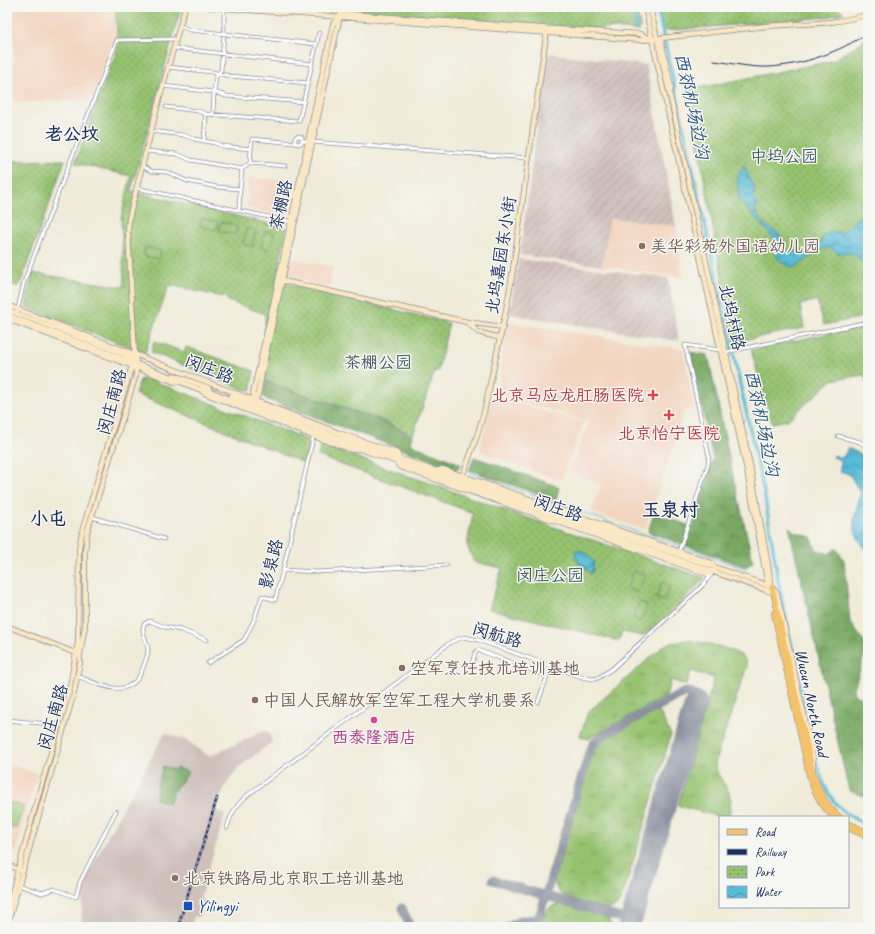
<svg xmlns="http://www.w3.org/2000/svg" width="875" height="934" font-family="Caveat,'LXGW WenKai TC',sans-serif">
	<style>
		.built { fill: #f3d4bf }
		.industrial { fill: url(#industrial-furrows) }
		.railway { fill: #cfc0bb }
		.grass { fill: url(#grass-tufts); stroke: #587866 }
		.forest { fill: url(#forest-crowns); stroke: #4a6c60 }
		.park { fill: url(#park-dots); stroke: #587866 }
		.garden { fill: #96c26f; stroke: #587866 }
		.water { fill: url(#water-waves); stroke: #387599 }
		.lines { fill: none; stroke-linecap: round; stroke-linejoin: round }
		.stream { stroke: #56bbd4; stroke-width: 1 }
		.canal { stroke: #56bbd4; stroke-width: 3.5 }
		.taxiway { stroke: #868d9b; stroke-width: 9 }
		.runway { stroke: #868d9b; stroke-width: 22 }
		.street-casing { stroke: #868d9b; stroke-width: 4.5 }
		.secondary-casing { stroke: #868d9b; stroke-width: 6 }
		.primary-casing { stroke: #868d9b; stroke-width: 6 }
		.street { stroke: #fff; stroke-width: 3 }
		.secondary { stroke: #fae7c3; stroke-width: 4.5 }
		.primary { stroke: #f3c26a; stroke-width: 5 }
		.tram { stroke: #1b2f5e; stroke-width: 1 }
		.rail-casing { stroke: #1b2f5e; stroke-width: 2.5 }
		.rail { stroke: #f6f6f2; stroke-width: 1; stroke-dasharray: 3; stroke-linecap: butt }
		.education-dot { fill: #8d6e63; stroke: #f6f6f2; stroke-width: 1.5 }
		.health-dot { fill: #e0444e; stroke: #f6f6f2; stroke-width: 1.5 }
		.hotel-dot { fill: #d1479c; stroke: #f6f6f2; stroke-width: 1.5 }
		.transit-dot { fill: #1a4fb4; stroke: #f6f6f2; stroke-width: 1.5 }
		.labels { text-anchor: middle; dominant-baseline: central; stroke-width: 3; stroke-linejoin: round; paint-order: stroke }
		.park-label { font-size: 17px; fill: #405b63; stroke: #f6f6f2 }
		.street-label { font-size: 17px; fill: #1b2f5e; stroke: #f6f6f2 }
		.education-label { font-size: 17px; fill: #785e54; stroke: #f6f6f2; text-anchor: start }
		.health-label { font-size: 17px; fill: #be3a42; stroke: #f6f6f2; text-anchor: end }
		.hotel-label { font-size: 17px; fill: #b23c85; stroke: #f6f6f2 }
		.transit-label { font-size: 17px; fill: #164399; stroke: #f6f6f2; text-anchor: start }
		.water-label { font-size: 18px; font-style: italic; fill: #2d5981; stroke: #f6f6f2 }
		.neighbourhood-label { font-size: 18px; font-weight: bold; fill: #1b2f5e; stroke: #f6f6f2 }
		.quarter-label { font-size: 19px; font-weight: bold; fill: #1b2f5e; stroke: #f6f6f2 }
	</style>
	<defs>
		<pattern id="industrial-furrows" width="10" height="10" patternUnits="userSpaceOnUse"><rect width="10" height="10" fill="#cfc0bb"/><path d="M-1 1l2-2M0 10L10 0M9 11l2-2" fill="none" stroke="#b1a5a3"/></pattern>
		<pattern id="grass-tufts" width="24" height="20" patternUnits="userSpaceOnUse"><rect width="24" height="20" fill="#96c26f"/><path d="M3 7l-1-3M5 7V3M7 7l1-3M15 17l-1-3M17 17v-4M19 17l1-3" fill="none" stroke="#7a9e5e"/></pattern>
		<pattern id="forest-crowns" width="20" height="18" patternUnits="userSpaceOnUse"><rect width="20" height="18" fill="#78a862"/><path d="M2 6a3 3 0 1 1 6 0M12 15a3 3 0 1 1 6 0" fill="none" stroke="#628954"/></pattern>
		<pattern id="park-dots" width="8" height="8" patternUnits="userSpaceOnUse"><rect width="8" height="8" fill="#96c26f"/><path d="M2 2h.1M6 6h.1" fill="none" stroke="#7a9e5e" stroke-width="1.8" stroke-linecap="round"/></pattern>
		<pattern id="water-waves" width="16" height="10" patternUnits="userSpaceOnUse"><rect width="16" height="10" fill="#56bbd4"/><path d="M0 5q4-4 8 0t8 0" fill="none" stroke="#4698af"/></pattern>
	</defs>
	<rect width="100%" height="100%" fill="#f6f6f2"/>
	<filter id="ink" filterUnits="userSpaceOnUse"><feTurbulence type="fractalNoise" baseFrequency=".025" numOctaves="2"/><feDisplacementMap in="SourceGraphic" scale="8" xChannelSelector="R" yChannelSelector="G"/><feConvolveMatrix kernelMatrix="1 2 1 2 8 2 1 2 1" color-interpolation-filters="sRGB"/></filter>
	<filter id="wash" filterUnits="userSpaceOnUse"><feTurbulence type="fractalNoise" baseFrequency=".012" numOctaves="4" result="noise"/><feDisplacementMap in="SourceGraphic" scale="16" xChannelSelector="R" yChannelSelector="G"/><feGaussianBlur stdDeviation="0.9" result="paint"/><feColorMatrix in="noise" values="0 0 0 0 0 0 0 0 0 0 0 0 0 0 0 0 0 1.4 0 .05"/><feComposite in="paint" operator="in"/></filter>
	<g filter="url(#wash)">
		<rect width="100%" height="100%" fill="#f0ebd8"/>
		<path class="built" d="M7,7H114L116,37L91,99L14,103V39H7Z
			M249,178L286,180L294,183L287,216L247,208Z
			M610,218L676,226L683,278L602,266Z
			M290,258L332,267L330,287L292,278L287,272Z
			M507,322L683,349L694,407L685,411L645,530L591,512L601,485L569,470L589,422L497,394Z
			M492,397L584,422L561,481L480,451Z
			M7,763L38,774L16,852L7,856Z"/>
		<path class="industrial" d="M547,53L646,65L676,226L610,218L602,266L520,255Z
			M519,259L668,278L679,341L509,314Z"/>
		<path class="railway" d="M264,731L269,732L272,742L237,769L225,787L216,808L217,811L225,814L200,898L204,900L199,917L194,916L191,927H81L83,892L86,878L123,807L165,733L186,740L209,756Z"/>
		<path class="grass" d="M687,640C700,642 735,648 743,657C745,659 746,663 747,666L717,756L715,765L718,774L728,790L731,800L729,817H721L678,806L714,678L691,671L686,685L671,680L666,696L588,739L580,736L588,712L666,644Z
			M654,711L660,713L671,735L624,892C619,902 619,909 606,909C596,906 566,899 560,893C555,888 554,882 555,875L591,756L600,742L606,737Z
			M557,904H562L607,917L612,927H540C543,916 545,909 557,904Z"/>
		<path class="forest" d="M690,352L708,355L729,457L753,562L746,567L648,532L654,513L693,527L713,459Z
			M265,382L381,421L412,436L410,444L461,464L458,470L266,399L263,396Z
			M474,457L559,487L556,500L469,470Z
			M789,527L795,532L811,537L816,549L829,554L836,548L844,560L850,622L867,646L853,692L858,697L868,700V797L849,791Z
			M163,766L174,770L177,768L189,772L174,791L169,803L156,799L157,794V787Z"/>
		<path class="park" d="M115,7H181L131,191L287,228L276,281L449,323L438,371H435L413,435L381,420L265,381V314L228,301L227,298L169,285L145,353L26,307L32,273L124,287L121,218L131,176L75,163L118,46Z
			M310,7H636L640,26L639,31L615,28L601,29Z
			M658,7H837L844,13L827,17L663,31Z
			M868,38V316L824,325L817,300L800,305L804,328L734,342L688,90L832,61Z
			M65,160L19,287L7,283V161Z
			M868,325V380L866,381L864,375L832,380L788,420L772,423L751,350Z
			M154,341L184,352L186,347L195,350L254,371L251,390H245L151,352Z
			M145,378L306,439L309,445L304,463L135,394L140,380Z
			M321,445L551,526L705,578L673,611L643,636L622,632L619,641L489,609L502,568L474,562L467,545L473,513L318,456Z"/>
		<path class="garden" d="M202,218L218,222L216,230L200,226Z
			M221,222L237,226L235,234L219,231Z
			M247,228L256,230L252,247L243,244Z
			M265,231L274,233L270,250L261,248Z
			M145,247L161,251L159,259L144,256Z
			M634,571L645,575L638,593L627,588Z
			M662,582L670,585L664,601L656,598Z
			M639,602L647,605L641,621L633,618Z
			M10,802L24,807L16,829L7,826V811Z"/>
		<path class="water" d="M744,166L749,178L755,188L753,199L757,204L755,210L757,215L766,226L776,232L781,237L783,244L790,252L802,251L822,241L824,235L831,231L842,233L868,208V266L862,263L857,256L848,253H837L829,247C815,250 806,262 793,268L781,262L775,254L777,248L776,241L745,206L739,198L737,182L739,174Z
			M848,448L868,458V552C848,528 853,521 861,493L849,474L840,471C839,462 846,462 833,457L834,455L841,458L844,456Z
			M576,550C584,551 589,555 594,562L592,573H590L584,566L578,563L575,554Z"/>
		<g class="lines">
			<path class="stream" d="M470,473L524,492
				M529,493L615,524
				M620,526L746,569"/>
			<path class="canal" d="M632,7L636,28
				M657,7L765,497L778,580L805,710
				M814,754C823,788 832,811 868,825"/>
			<path class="taxiway" d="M493,880L624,919L630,923L634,927
				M402,908L410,927
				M620,918L628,915L634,909
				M508,927L521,920L538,919
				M536,927L588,756L594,743L606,734L685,692C693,692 698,694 696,702"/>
			<path class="runway" d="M629,927L696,702"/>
		</g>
	</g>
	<g filter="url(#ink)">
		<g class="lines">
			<defs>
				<path id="street" d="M224,8V34L221,70L216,77L214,92L226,96L304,102
					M180,26L190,30L316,44
					M173,48L312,64
					M168,67L212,72L230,76L308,83
					M163,86L214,92L213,114
					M166,107L198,111L206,114L299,121L319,33
					M151,131L183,135L194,139L215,143L222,146L251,149L250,163
					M204,141L206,114
					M295,143V138L297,136L302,137V141
					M251,149L252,139L295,143L298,144L301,143L302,141L312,142L529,158
					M146,151L177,154L191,160L242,169L250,163L285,166
					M142,166L151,171L167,172L187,181L217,187L240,189L239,210
					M136,188L292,222
					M240,189L242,169
					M17,313L24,282L117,40L176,39
					M726,352L868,322
					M838,436L860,442L868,448
					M92,517L164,539
					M679,551L708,465L709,456L685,345L720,350
					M283,570L317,572L447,565
					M208,663L244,640L254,620L262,596L275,600L283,570L314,434
					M472,664L475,653L478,650L545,675L547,677L538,702
					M77,676C101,685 131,702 143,668C145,662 148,656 148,650C148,641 140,633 144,624L150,621L165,627L181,630L207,640
					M7,720L61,725
					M227,828C231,813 237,804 249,794L451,642L464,637L478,640L582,677L593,679L598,678L612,669L703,585L713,572
					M18,885L42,893L54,889L76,897L80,882L116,811"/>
				<path id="secondary" d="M210,7L642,40C684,36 726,30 768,26C801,23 836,25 868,14
					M645,7L746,466L768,586
					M650,7L678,131L750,465L772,587L777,594L813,756V768
					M342,16L348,14L553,29L640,34L650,39
					M661,39L671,87L670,92
					M279,280L467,322L503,327
					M7,305L339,433L397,453L400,459
					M7,310L126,355L136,360
					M7,315L177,379L178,381L201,390L205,389L314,433L777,594
					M7,319L175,382L178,381
					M467,322L478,332L500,338
					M174,375L209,388
					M201,390L204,393L313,436L352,450L359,449
					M231,396L337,437L772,587
					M255,401L253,393L277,287L333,24L338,18
					M255,403L258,394L265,358L342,7
					M396,462L400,467L708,574L713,572
					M436,471L443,469L712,563L715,568
					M461,480L476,439L484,412L504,320L511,283L547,29
					M7,626L78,654
					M7,865L20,870
					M7,911L39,793L69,692L78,642L79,548L83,528L129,375L131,369L136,364
					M7,926L74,693L80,662V655L85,626V551L87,532L136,375L128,231L129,218L158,104L185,7"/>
				<path id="primary" d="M772,587L813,773C819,791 825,805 840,817
					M774,613L810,779C815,794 821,806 833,817
					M848,823L868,833
					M848,828L868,837"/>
			</defs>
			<use href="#street" class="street-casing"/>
			<use href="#secondary" class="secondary-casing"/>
			<use href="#primary" class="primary-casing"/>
			<use href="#street" class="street"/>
			<use href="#secondary" class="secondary"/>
			<use href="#primary" class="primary"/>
			<path class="tram" d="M714,61C731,63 753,68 769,67C804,65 839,52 868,33"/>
			<defs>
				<path id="rail" d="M178,927L217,798"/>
			</defs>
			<use href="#rail" class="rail-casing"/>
			<use href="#rail" class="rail"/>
		</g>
	</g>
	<g class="education-dot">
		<circle cx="642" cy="246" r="4"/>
		<circle cx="402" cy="668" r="4"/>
		<circle cx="255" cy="700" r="4"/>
		<circle cx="175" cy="878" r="4"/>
	</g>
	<g class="health-dot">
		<path d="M651 389h4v4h4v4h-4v4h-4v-4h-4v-4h4z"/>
		<path d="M667 409h4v4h4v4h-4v4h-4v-4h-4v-4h4z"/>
	</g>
	<circle class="hotel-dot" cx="374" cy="720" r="4"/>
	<rect class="transit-dot" x="183" y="901" width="10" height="10" rx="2"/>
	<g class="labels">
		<g class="park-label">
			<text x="784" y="156">中坞公园</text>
			<text x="378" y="362">茶棚公园</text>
			<text x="550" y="575">闵庄公园</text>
		</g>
		<g class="street-label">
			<text transform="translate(281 205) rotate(-78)">茶棚路</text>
			<text transform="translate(501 255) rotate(-81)">北坞嘉园东小街</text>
			<text transform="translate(732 317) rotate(78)">北坞村路</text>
			<text transform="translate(209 369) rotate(21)">闵庄路</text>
			<text transform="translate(112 402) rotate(-75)">闵庄南路</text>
			<text transform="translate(558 508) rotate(19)">闵庄路</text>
			<text transform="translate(271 564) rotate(-76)">影泉路</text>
			<text transform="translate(497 635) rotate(16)">闵航路</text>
			<text transform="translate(812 703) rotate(78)">Wucun North Road</text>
			<text transform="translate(53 717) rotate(-74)">闵庄南路</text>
		</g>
		<g class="education-label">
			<text x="650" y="246">美华彩苑外国语幼儿园</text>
			<text x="410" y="668">空军烹饪技术培训基地</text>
			<text x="263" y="700">中国人民解放军空军工程大学机要系</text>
			<text x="183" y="878">北京铁路局北京职工培训基地</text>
		</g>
		<g class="health-label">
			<text x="644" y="395">北京马应龙肛肠医院</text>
			<text x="669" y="433" text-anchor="middle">北京怡宁医院</text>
		</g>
		<g class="hotel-label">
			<text x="374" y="737">西泰隆酒店</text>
		</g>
		<g class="transit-label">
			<text x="197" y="906">Yilingyi</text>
		</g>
		<g class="water-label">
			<text transform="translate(692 106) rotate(78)">西郊机场边沟</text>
			<text transform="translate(762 423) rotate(78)">西郊机场边沟</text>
		</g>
		<g class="neighbourhood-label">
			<text x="72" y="134">老公坟</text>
			<text x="48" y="519">小屯</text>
		</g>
		<g class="quarter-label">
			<text x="670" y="510">玉泉村</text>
		</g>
	</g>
	<rect width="875" height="934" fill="none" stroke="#f6f6f2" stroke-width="24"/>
	<rect x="719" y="816" width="130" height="92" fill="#f6f6f2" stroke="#9ea6b7"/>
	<rect x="727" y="829" width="20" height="6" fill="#f3c26a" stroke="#9ea6b7"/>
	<text x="755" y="836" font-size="12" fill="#1b2f5e">Road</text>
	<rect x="727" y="849" width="20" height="6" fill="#1b2f5e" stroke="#9ea6b7"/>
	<text x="755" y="856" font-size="12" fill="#1b2f5e">Railway</text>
	<rect x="727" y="866" width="20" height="12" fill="url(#park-dots)" stroke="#9ea6b7"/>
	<text x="755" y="876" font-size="12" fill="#1b2f5e">Park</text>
	<rect x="727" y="886" width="20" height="12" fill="url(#water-waves)" stroke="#9ea6b7"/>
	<text x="755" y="896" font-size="12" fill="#1b2f5e">Water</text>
</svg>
